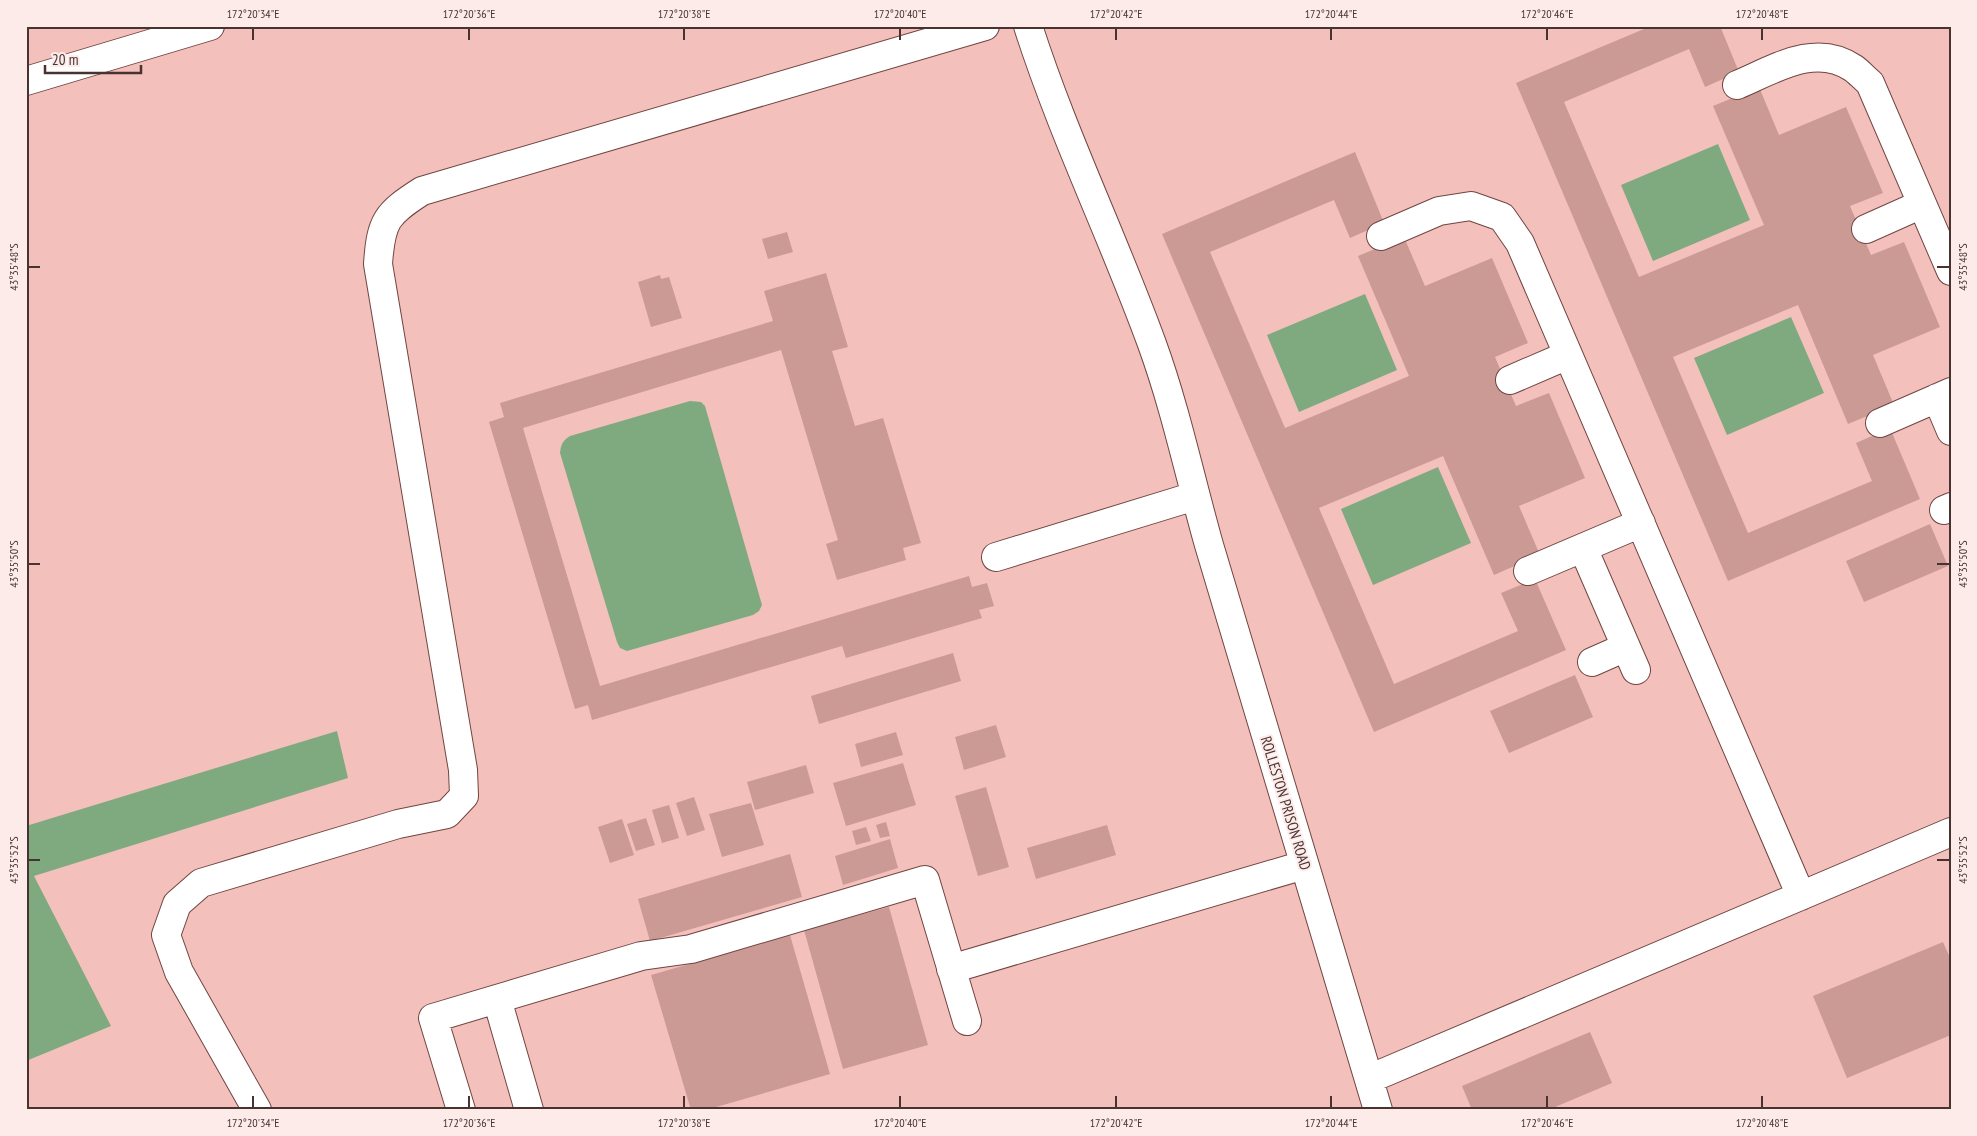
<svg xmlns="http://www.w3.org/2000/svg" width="1977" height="1136" font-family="'PT Sans Narrow',sans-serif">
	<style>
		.green { fill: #7faa7f }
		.building { fill: #cb9a95 }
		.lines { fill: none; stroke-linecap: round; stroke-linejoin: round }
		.minor-casing { stroke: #704541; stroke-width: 30 }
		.minor { stroke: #fff; stroke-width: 28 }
		.ticks { fill: none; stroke: #483331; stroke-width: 2 }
		.labels { text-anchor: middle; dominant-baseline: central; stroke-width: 4; stroke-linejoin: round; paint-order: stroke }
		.street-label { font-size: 15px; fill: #483331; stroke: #fcebe9 }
		.neatline { fill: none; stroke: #483331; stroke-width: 2 }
		.ticks-label { font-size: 12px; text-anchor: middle; fill: #483331 }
	</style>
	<rect width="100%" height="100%" fill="#f4c0bb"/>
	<path class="green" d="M1718,144L1750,220L1653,261L1621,185Z
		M1365,294L1397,370L1299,412L1267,335Z
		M1791,317L1824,393L1727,435L1694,358Z
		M690,401L701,402L705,406L762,605L759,611L753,615L627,651L620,648L617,642L560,453C561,445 562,441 570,436Z
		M1438,467L1471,543L1373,585L1341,509Z
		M337,731L348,778L34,876L111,1026L26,1061V826Z"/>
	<path class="building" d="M1651,26H1720L1739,72L1705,87L1689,49L1564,102L1639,277L1764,225L1713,106L1759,87L1779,135L1846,107L1883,193L1850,206L1871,255L1904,242L1940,327L1873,355L1894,405L1848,424L1798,305L1673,357L1748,533L1872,481L1856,443L1890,428L1920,499L1728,581L1516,83Z
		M1355,152L1384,223L1350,238L1334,200L1210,252L1285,428L1409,376L1358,256L1404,237L1425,286L1492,258L1528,343L1495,357L1516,406L1549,393L1585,478L1519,506L1540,555L1494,575L1443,456L1319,508L1394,684L1518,631L1501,593L1535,579L1566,650L1374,732L1162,234Z
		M787,232L793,252L768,259L762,239Z
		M826,273L848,347L832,351L855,426L883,418L921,543L903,548L906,560L837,580L826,544L838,540L781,350L523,428L600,686L969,576L972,587L987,583L994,606L979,610L982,618L846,658L842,646L592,720L588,705L575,709L489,422L504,417L500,403L773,321L764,291Z
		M660,275L661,279L669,277L682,318L651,327L638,282Z
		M1930,524L1948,566L1864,602L1846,561Z
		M953,653L961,681L819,724L811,696Z
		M1575,675L1593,717L1509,753L1490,711Z
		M996,725L1006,757L964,770L955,737Z
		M896,732L903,755L861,767L855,744Z
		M903,763L916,805L846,826L833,783Z
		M806,765L814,793L755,810L747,782Z
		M986,787L1009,867L978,876L955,796Z
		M694,797L705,830L687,836L676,803Z
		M751,803L764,845L722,857L709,814Z
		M669,805L679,838L662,843L652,810Z
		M646,818L655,845L636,851L627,824Z
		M622,819L634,855L610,863L598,827Z
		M886,822L890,836L880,838L876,825Z
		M1107,825L1116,855L1036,879L1027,848Z
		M866,827L871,841L856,845L852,831Z
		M890,839L898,868L843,885L835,856Z
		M790,854L802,897L650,941L638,899Z
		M889,907L928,1045L843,1069L804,930Z
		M790,935L830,1074L706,1110H691L651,975Z
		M1943,942L1951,960V1035L1847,1078L1813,996Z
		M1590,1032L1612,1083L1548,1110H1535L1534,1107L1528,1110H1472L1462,1086Z"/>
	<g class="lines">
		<defs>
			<path id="minor" d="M1028,26C1063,135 1113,237 1152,344C1176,410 1190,478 1209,545L1378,1110
				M26,81L210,26
				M1737,85C1773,70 1815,42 1853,68C1859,72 1864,78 1870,83L1951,271
				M1866,229L1922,204
				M1381,236L1439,211L1471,206L1502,217L1520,243L1801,896
				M1510,380L1568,355
				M1937,398L1951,431
				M1880,423L1951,392
				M1944,510L1951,507
				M1583,548L1636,670
				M996,557L1195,496
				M1528,571L1641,523
				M1592,662L1626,647
				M951,969L1304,865
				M497,999L529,1110
				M1369,1079L1951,832
				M257,1110L179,972L166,935L177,904L201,883L398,824L447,814L464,796L463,770L378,264C381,221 386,214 422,191L985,26
				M461,1110L433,1018L641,956L691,949L925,880L967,1021"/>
		</defs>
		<use href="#minor" class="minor-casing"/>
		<use href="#minor" class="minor"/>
	</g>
	<path class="ticks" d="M253,28V40M469,28V40M684,28V40M900,28V40M1116,28V40M1331,28V40M1547,28V40M1762,28V40M28,267H40M1937,267H1950M28,564H40M1937,564H1950M28,860H40M1937,860H1950M253,1096V1108M469,1096V1108M684,1096V1108M900,1096V1108M1116,1096V1108M1331,1096V1108M1547,1096V1108M1762,1096V1108"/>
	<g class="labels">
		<g class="street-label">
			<text transform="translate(1286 803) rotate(73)">ROLLESTON PRISON ROAD</text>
		</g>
	</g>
	<rect width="1977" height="1136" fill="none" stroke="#fcebe9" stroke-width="55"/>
	<path d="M45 65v8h96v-8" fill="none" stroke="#483331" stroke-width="2.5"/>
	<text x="52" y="65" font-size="15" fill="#483331" stroke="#fcebe9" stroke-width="4" paint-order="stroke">20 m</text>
	<rect x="28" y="28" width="1922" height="1080" class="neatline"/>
	<g class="ticks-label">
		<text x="253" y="18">172°20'34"E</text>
		<text x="469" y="18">172°20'36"E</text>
		<text x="684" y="18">172°20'38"E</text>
		<text x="900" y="18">172°20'40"E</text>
		<text x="1116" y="18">172°20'42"E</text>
		<text x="1331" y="18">172°20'44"E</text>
		<text x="1547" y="18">172°20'46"E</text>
		<text x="1762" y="18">172°20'48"E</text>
		<text transform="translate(14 267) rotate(-90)" y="4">43°35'48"S</text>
		<text transform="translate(1963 267) rotate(-90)" y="4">43°35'48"S</text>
		<text transform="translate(14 564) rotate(-90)" y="4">43°35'50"S</text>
		<text transform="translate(1963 564) rotate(-90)" y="4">43°35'50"S</text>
		<text transform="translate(14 860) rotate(-90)" y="4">43°35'52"S</text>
		<text transform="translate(1963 860) rotate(-90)" y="4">43°35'52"S</text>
		<text x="253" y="1127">172°20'34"E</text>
		<text x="469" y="1127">172°20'36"E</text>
		<text x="684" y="1127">172°20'38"E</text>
		<text x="900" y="1127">172°20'40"E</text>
		<text x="1116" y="1127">172°20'42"E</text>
		<text x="1331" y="1127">172°20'44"E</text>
		<text x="1547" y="1127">172°20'46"E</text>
		<text x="1762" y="1127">172°20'48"E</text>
	</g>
</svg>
